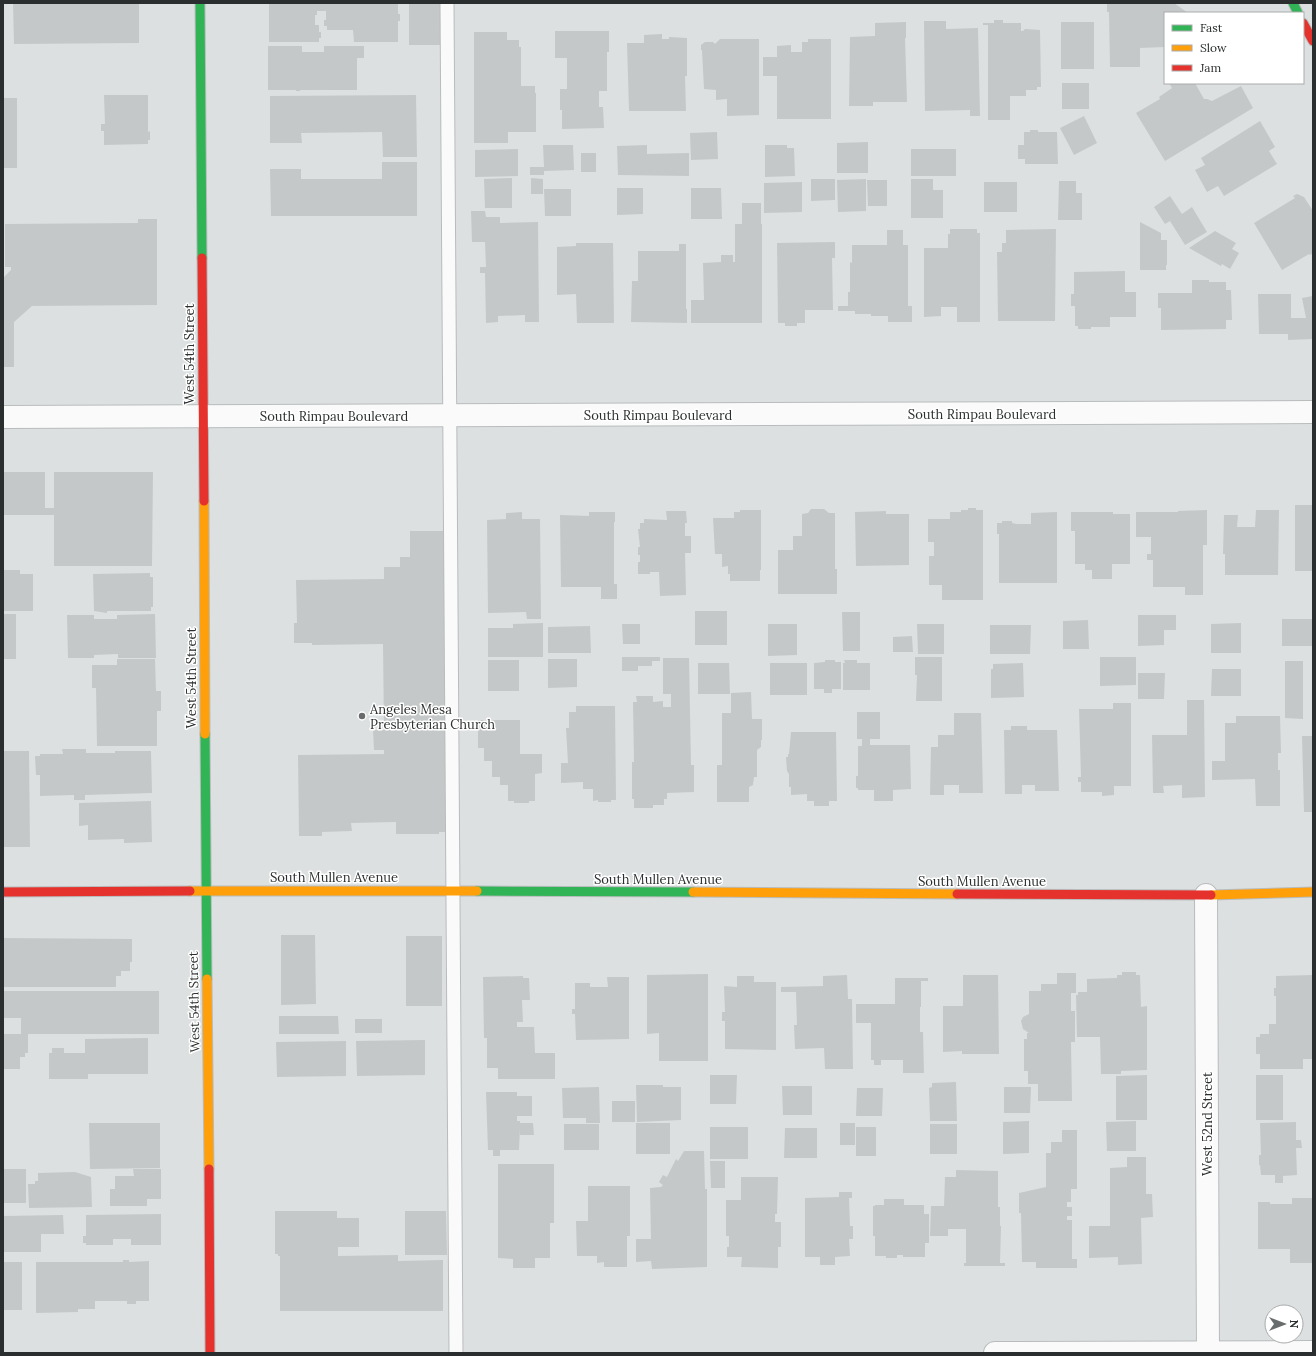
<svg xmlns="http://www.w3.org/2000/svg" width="1316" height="1356" font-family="Lora,serif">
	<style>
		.building { fill: #c5c8c9 }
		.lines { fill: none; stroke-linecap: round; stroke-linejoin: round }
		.lane-casing { stroke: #b9bcbd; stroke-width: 15 }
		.street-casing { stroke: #b9bcbd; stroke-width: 24 }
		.fast-casing { stroke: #b9bcbd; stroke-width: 11 }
		.slow-casing { stroke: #b9bcbd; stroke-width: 11 }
		.jam-casing { stroke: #b9bcbd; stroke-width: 11 }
		.lane { stroke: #fafafa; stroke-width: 13 }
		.street { stroke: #fafafa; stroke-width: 22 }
		.fast { stroke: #30b455; stroke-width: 9 }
		.slow { stroke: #ff9f0a; stroke-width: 9 }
		.jam { stroke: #e5322d; stroke-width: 9 }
		.poi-dot { fill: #696c6d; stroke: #fff; stroke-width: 1.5 }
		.labels { text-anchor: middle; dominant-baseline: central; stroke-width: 3; stroke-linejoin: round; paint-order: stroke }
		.street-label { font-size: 13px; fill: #2b2e2e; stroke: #fff }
		.poi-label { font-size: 13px; fill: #2b2e2e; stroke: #fff; text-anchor: start }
	</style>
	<rect width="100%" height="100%" fill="#dce0e1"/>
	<path class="building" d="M13,3H139V43L14,44Z
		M269,3H398V14H400V21H398V42H354L353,30H327V26H324V20H326V11H317V15H315V25H319V32H321V38H319V42H269Z
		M409,3H440V45H409Z
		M1109,3H1174L1188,13H1165V47L1140,48V67H1110L1109,12H1107V4Z
		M994,20H1003V23H1021V31H1023L1025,29L1040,30L1041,87H1037V90H1026V96H1010V120H988V25H983V23H994Z
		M924,21H946V29L978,28L980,116H970V110L925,111Z
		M906,22V38H905L907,102H873V106H849L850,37L875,36V23Z
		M1061,22H1094V69H1061Z
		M555,31H609V52H607V91H599V107H603L604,128L562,129V110H560V89H567V58H555Z
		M474,32H507V40H519V47H521V86H535V93H536V132H508V143H474Z
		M662,34V39H669V37L687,38V76H685L686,111H629L627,43H644V35Z
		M720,39H759V115L727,116V99L716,100V90L704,89L702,50H701V45L705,42H713L715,44Z
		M808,39H831V119H777V76H763V57H777V46L791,45V52H802V42H808Z
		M268,46H302V52H324V46H364V58H357V90H300V91H296V90H268Z
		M1062,83H1089V109H1062Z
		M1169,83H1195L1204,99H1207L1212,101L1241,86L1253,108L1165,161L1136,113L1160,99L1159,97L1172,88Z
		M104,95H148V132L150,131V140H148V144L104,145V131H101V124H105Z
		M416,95L417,157H383L382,132L301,133L302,143H270V96Z
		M3,98H17V168H3Z
		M1084,116L1097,143L1074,155L1060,128Z
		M1260,121L1275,147L1269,151L1277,164L1224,196L1218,186L1207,192L1195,170L1205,165L1201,158Z
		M1030,130H1038V132H1057L1058,164H1025V159H1018V145H1024V132H1030Z
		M717,132L718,159L691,160L690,133Z
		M868,142V173H837V143Z
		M543,145H573L574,170L544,171V175H530V167H544Z
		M647,145V154L689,153V176L618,175L617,146Z
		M765,145H787V148H794L795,176L765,177Z
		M518,149V176L475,177V150Z
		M911,149H956V176H911Z
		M581,153H596V172H581Z
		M382,162H417V216H271L270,169H301V179H382Z
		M512,178V208H485L484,179Z
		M531,178L543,179V194H531Z
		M811,179H835V200L811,201Z
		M866,179V211L838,212L837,180Z
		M911,179H933V190H943V218H911Z
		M867,180H887V206H868Z
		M1059,181H1076V193H1082V220H1058Z
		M802,182V212L764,213V183Z
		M984,182H1017V212H984Z
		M617,188H643V214L617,215Z
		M691,188H721L722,219H691Z
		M544,189H571V216H545Z
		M1297,194L1304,197L1313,211V253L1310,255L1309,254L1282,270L1254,223L1295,198L1293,196Z
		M1170,196L1182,214L1192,207L1207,232L1185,245L1170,221L1165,224L1154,207Z
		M742,203H761V224H762V323H691V300H704L703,263L721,262V255H733V262H735V224H742Z
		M471,211H485L486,217H500V223L538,222L539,322H525V315L498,316V322L486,323L485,273H480V267H486L485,242H472Z
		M138,219H157V305L32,306L14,322V367H3V278L11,270V267H5V224L138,223Z
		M1140,222L1161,233V240H1167V265H1166V270H1140Z
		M950,229H977V233H980V322H957V307H941V316L924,317V248H948V234H950Z
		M1056,229L1055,321H998L997,252H1002V243H1006V230Z
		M887,230H903V245H908V306H912V322H888V316H871V314H855V311H838V306H848V292H850V262L852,263V245H887Z
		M1215,231L1236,243L1232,249L1239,253L1230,269L1222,264L1221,266L1189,248Z
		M835,242V258H832L833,310H805V323H797V326H785V323H778L777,243Z
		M576,243H613L614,323H577L576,294L557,295V247L576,246Z
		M679,244H686V309H687V323L631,322L632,281H638V251H679Z
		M1125,271V292H1136V317H1110V327H1091V329H1078V326H1075V306H1071V294H1074V272Z
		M1192,280H1209V282H1226V290H1231L1232,320H1226V329L1161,330V308H1158V293H1192Z
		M1258,294H1291V318H1306L1302,298L1313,296V339L1288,340V334H1259Z
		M3,472H45V508H54V472H153L152,566H54V515H3Z
		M1295,505H1313V571H1295Z
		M968,508H976V510H983V600H942V585H929V556H934V542H928V519H950V512H961V510H968Z
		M811,509H824L829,513H835V569H837V594H778V550H793V536H802V514L808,513Z
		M740,510H761V570H760V581H730V574H728V566L722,567V554H715L713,518H734V512H740Z
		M1207,510V545H1203V595H1185V587H1153V560H1147V554H1151V537H1136V512H1178V511Z
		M1256,510H1279L1278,575H1225V554H1223L1224,515H1238L1237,527H1255Z
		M666,511H686L687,523H685V536H691V553H685L686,595L660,596L659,572H650V574H638V562H640V555H638V547H640L638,529H640V523H644V519L667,520Z
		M886,511V514H909V565L856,566L855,512Z
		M522,512V519H540L541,619H527L526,612L488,613L487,520L506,519V513Z
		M589,512H615V522H614V584H617V599H601V587H561L560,515L589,516Z
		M1057,512V583H999V534H997V523H1002V521H1012V523L1017,524H1031V513Z
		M1071,512H1113V514H1130V564H1112V579H1092V570H1085V564H1075V531H1071Z
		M410,531H449L448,832H439V834H396V822L351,823L352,831L322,832V836H299L298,755L384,754V750H374L373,730H384L383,644L312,645V643H294V623H297L296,580L384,579V567H400V557H410Z
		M3,570H20V574H33V611H3Z
		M150,573V577H153V607H151V611H107V613L94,611L93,574Z
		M695,611H727V645H695Z
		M842,612H860V651H843Z
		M3,614H16V659H3Z
		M155,614L156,658H118V654L94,655V658H68L67,615H94V619H117V615Z
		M1138,615H1176V630H1164V645L1138,646Z
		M1282,619H1313V646H1282Z
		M1088,620L1089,649H1063V621Z
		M543,623V657H488V628H513V624Z
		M1241,623V653H1211V624Z
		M622,624H640V644H623Z
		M768,624H797V655L768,656Z
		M917,624H944V654H918Z
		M990,625H1031L1030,654H990Z
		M590,626L591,653H548V627Z
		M912,636L913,652H893V637Z
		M622,657H660V661H652V666H638V671H622Z
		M915,657H942V701H916L917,675H915Z
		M1100,657H1136V685L1100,686Z
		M663,658H689L691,765H694V792L667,793V799H664V805H653V808H634V799H632V762H634L633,702H637L636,696H653V702L663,701V707H671V694H663Z
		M117,659H155L156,691H161V711H157V746H97L96,688H92V665H117Z
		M548,659H577V687L548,688Z
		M488,660H519V691H488Z
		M825,660H835V662H841V689H832V693H824V689H814V663L825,662Z
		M844,660H857V663H870V690H843V663H845Z
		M1285,661H1303V719L1285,718Z
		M698,663H729L730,694H698Z
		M770,663H807V695H770Z
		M1023,663L1024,697L991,698V669H993V664Z
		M1212,669H1241V696H1211Z
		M1138,673H1165L1164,699H1138Z
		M751,692L752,719H762V740H761V747L757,750V777H754L753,785L749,787V802H717V765H722V713H731V693Z
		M1187,700H1204L1205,797L1182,798V785L1163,786L1164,793H1153L1152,735H1187Z
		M1113,703H1131V786H1114V795L1102,796V792H1081V782H1078V777H1081L1079,709H1113Z
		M576,706H615L616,800H611V802H598V800L593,801V789H583V782L561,783V763H568L566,728H569V712H576Z
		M857,712H880V739H870V745H910L911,789L893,790V801H874V790H858V788H856V776H858V746H862V739H857Z
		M954,713H981L983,793H959V785H944V795H930L931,747H938V735H954Z
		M1236,716H1280L1281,753H1278V770H1280V806H1256L1255,779L1212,780V761H1225V723H1236Z
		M478,720H520V754H542V773L535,774V801H529V803H514V801H508V785H500V777H492V761H484V748H478Z
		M1011,726H1027V730H1057L1059,791H1035V785H1022V794H1005L1004,730H1011Z
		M791,732H836L837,801H829V806H814V801H807V794L791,795V787H789V774L787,771L786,757H788V754H789Z
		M1302,736H1313V812H1304Z
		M62,749H86V753H115V751H151L152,793L85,795V800H74V795L40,796V775H36L35,756H40V754H63Z
		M3,751H29L30,847H3Z
		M151,801L152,842L124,843V839L88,840V825L79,826V803Z
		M281,935H315L316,1004L281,1005Z
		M406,936H442V1006H406Z
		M3,938L132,939V962H130V971H121V976H116V987H3Z
		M1122,972H1136V975H1140L1141,1007L1147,1006V1070L1121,1071V1074H1101L1100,1037H1077L1076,995H1078V992H1087V979L1117,978V975H1122Z
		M1057,973H1076V993H1071V1011H1075V1042H1071L1072,1101H1038V1084H1028V1071H1024V1039H1027V1033H1029L1023,1029L1021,1021L1023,1017L1029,1014V991H1041V984H1057Z
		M708,974V1061H659V1033L647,1034V975Z
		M847,975L848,999H852L853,1069H825L824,1048L795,1049L794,1025H797L796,992H781V987L823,986V976Z
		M963,975H998L999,1054H962V1051L943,1052V1006H963Z
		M1313,975V1059H1303V1069H1260V1054H1256V1037H1260V1034H1269V1024H1276V996H1274V988H1276V976Z
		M523,976V978H529L530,1000H522L523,1022H517V1027H534L535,1053H555V1079H498V1068H487V1038H484L483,977Z
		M737,976H754V982H776V1050L725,1049V1021H722V1012H725L724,986L737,987Z
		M607,977H629V1039L576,1040L575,1014H572V1009H575V983H590V987H608Z
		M895,978H928V981H921V1007H920V1032H923L924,1073H903V1060H881V1065H874V1060H871V1023H856V1004H895Z
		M3,991H159V1034H28V1053H25V1057H20V1069H3V1034H21V1018H3Z
		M279,1016H338L339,1034H279Z
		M355,1019H382V1033H355Z
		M148,1038V1074H88V1079H49V1053H52V1048H64V1053H85V1039Z
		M425,1040V1075L357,1076L356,1041Z
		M346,1041V1076L277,1077L276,1042Z
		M710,1075H737L736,1104H710Z
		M1147,1075V1120H1116V1076Z
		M1256,1075H1283V1120H1256Z
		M956,1082L957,1121H930L929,1088L932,1087V1083Z
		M636,1085H663V1087H681V1120L637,1122Z
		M782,1086H812V1115H783Z
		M599,1087L600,1123H586V1118H563L562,1088Z
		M1004,1087H1031L1030,1113H1004Z
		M857,1088H883L882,1116H856Z
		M486,1092H517V1096H532V1116H517V1121H520V1123H533L534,1135H520V1128L519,1150H500V1156H493V1150H488Z
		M612,1101H635V1122H612Z
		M1029,1121V1153L1003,1154V1122Z
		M1136,1121V1151H1107L1106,1122Z
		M1296,1122V1140H1301L1302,1148H1296L1297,1175L1283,1176V1183H1275V1175H1261L1260,1165H1259V1155H1261L1260,1123Z
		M89,1123H160V1168L90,1169Z
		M636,1123H670V1154H636Z
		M840,1123H855V1145H840Z
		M564,1124H599V1150H564Z
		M930,1124H957V1154H930Z
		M710,1127H748V1159H710Z
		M856,1127H876V1156H856Z
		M785,1128H817V1158H784Z
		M1062,1130H1077V1189H1071V1202H1067V1207H1072V1216H1067V1220H1072V1259H1077V1268H1036V1262H1022L1021,1213H1019V1193L1046,1187V1153H1051V1142H1062Z
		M684,1151H704L705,1189H707V1267L652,1269L651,1261L636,1262V1239H651L650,1188L661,1187L663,1185L659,1182L663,1175L667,1177L676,1159L678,1161Z
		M1127,1157H1146V1194H1152L1153,1217L1141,1218L1142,1264L1118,1265V1257L1089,1258V1226H1110V1168L1127,1167Z
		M710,1161H725V1188H711Z
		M498,1164H554V1223H550V1258H535V1268H513V1259L498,1258Z
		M3,1169H26V1203H3Z
		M133,1169H161V1199H147V1206H110V1189H115V1176H134Z
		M956,1170L998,1171V1207H1000V1226H1001L1000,1263H1005V1266H964V1263H966V1229H948V1236H930L931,1206H944L945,1177H956Z
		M75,1172L91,1177L92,1207L29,1208L28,1184H35V1181H38V1173Z
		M741,1177H778L777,1214H775V1222H781V1247H778V1268L741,1267L742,1257H727V1247H729V1236H726V1200H741Z
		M588,1186H630V1236H627V1267H604V1262L597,1263V1256H577L576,1221H588Z
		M839,1192H852V1198H849L850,1226H853V1239H849L850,1256L835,1257V1265H820V1257H805V1198L839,1197Z
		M1292,1198H1312L1313,1263H1290V1249H1258V1202H1270V1204H1292Z
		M884,1199H904V1205H924V1214H929V1243H925V1257H903V1255H897V1258H886V1256H875V1236H873V1206H875V1205H884Z
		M275,1211H337V1218H359V1247H338V1256L398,1255V1261L443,1260V1311H280V1256H278V1254H275Z
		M405,1211H446L447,1255H405Z
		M161,1214V1245H131V1239H113V1245H86V1243H83V1236H86V1215Z
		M63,1215L64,1234H41V1252H3V1216Z
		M123,1260H129V1262L149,1261V1301H136V1304H127V1301H95V1309H78V1312L36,1313V1262H123Z
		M3,1262H22V1310H3Z"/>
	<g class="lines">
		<defs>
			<path id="lane" d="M447,3L456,1353"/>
			<path id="street" d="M3,417L1313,412
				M1206,895L1208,1353
				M995,1353L1313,1352"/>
			<path id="fast" d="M200,3L202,258
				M1293,3L1298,13
				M205,734L207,979
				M477,891L693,892"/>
			<path id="slow" d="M204,501L205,734
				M190,891H477
				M693,892L957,894
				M1211,895L1313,892
				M207,979L209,1169"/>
			<path id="jam" d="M1303,23L1313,41
				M202,258L204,501
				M3,892L190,891
				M957,894L1211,895
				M209,1169L210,1353"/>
		</defs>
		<use href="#lane" class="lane-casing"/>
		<use href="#street" class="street-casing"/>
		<use href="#fast" class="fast-casing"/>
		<use href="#slow" class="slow-casing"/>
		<use href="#jam" class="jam-casing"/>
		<use href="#lane" class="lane"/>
		<use href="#street" class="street"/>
		<use href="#fast" class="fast"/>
		<use href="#slow" class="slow"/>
		<use href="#jam" class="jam"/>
	</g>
	<circle class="poi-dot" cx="362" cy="716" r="4"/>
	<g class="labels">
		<g class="street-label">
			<text transform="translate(189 354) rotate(-90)">West 54th Street</text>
			<text x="982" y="414">South Rimpau Boulevard</text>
			<text x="658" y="415">South Rimpau Boulevard</text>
			<text x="334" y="416">South Rimpau Boulevard</text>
			<text transform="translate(191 678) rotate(-90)">West 54th Street</text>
			<text x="334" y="877">South Mullen Avenue</text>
			<text x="658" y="879">South Mullen Avenue</text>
			<text x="982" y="881">South Mullen Avenue</text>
			<text transform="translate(194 1002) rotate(-91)">West 54th Street</text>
			<text transform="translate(1207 1124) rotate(-90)">West 52nd Street</text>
		</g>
		<g class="poi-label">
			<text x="370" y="709">Angeles Mesa<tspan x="370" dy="15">Presbyterian Church</tspan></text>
		</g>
	</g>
	<rect width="1316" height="1356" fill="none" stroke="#2b2e2e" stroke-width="8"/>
	<rect x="1164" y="12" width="140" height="72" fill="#ffffff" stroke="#aaabab"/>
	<rect x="1172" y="25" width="20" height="6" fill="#30b455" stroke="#aaabab"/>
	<text x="1200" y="32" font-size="12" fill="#2b2e2e">Fast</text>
	<rect x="1172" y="45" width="20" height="6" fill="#ff9f0a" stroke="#aaabab"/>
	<text x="1200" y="52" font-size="12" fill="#2b2e2e">Slow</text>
	<rect x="1172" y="65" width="20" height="6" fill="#e5322d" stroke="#aaabab"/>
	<text x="1200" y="72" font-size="12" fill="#2b2e2e">Jam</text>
	<g transform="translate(1284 1324) rotate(90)"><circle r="19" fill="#ffffff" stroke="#aaabab"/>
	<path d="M0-3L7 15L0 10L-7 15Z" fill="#696c6d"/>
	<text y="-6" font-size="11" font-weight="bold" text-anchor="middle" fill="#2b2e2e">N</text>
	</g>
</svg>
